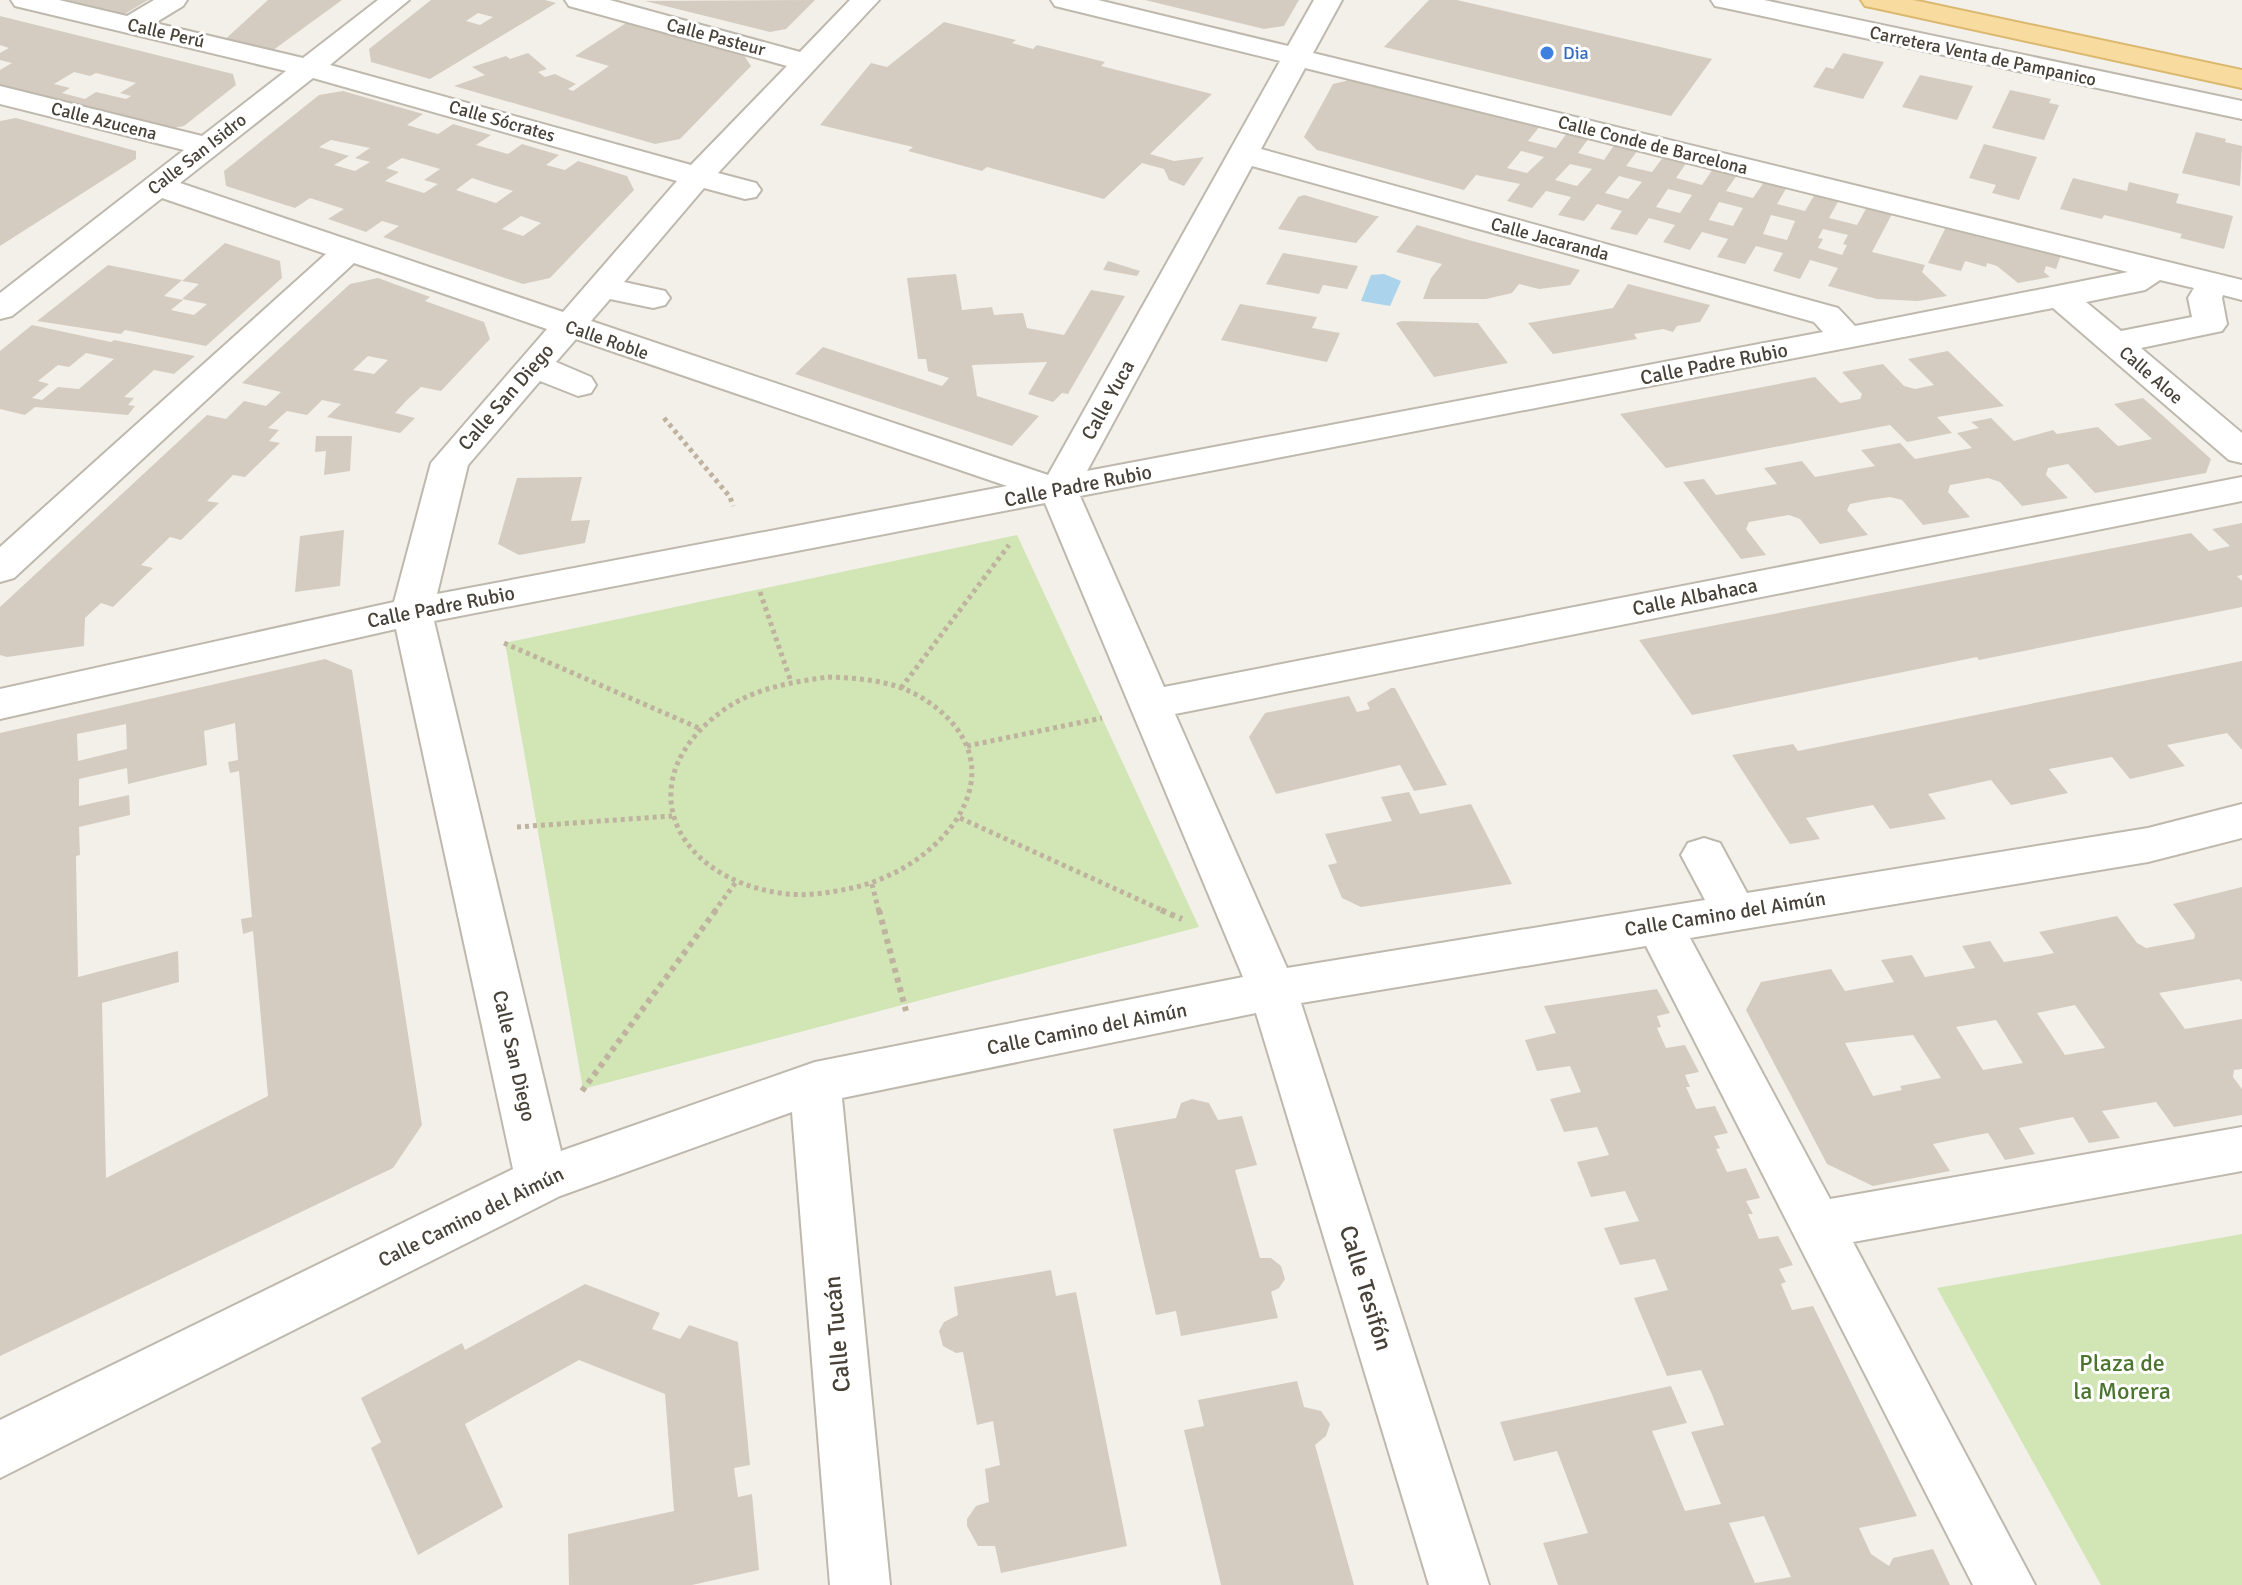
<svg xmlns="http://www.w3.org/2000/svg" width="2242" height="1585" font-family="Signika,sans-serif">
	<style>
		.green { fill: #d1e5b5 }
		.water { fill: #abd3eb }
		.building { fill: #d4ccc0; fill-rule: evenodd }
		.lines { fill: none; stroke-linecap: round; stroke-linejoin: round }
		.minor-casing { stroke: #beb8ad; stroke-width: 4 }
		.major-casing { stroke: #dbb870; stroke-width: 4 }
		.path-far1 { stroke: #bfb39f; stroke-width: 5; stroke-dasharray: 4 4; stroke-linecap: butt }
		.path { stroke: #bfb39f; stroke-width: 6; stroke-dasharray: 5 5; stroke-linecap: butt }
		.minor { fill: #fff; fill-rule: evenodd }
		.major { fill: #f7db9f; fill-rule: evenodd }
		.shop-dot { fill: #3f7fe0; stroke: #fff; stroke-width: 3 }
		.labels { text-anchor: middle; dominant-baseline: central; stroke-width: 6; stroke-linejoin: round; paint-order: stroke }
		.far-street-label { font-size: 18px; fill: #474138; stroke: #fff }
		.far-shop-label { font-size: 18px; fill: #366cbe; stroke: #fff; text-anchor: start }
		.street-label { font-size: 20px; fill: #474138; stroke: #fff }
		.near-street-label { font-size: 24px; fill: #474138; stroke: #fff }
		.near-park-label { font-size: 24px; fill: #4b752f; stroke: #fff }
	</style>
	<rect width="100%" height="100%" fill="#f3f0ea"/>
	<path class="green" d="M1017,535L1199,927L583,1089L505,643Z
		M2242,1234V1585H2101L1937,1288Z"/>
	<path class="water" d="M1384,274L1401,281L1390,306L1361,301L1371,275Z"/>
	<path class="building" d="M51,0H148L118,18Z
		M268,0H342L265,56L220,44Z
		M431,0H545L556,3L430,79L371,62L369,49ZM478,13L493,17L480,25L466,21Z
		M815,0L786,29L770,32L645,1Z
		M1145,0H1299L1284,26L1264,29Z
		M1429,0H1457L1712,59L1671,116L1384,47Z
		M0,16L233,74L236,85L184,126L156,131L0,90V70L12,63L0,60V53L9,48L0,45ZM74,72L90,76L96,73L136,83L120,93L131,96L126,99L96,92L85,99L62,93L70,88L54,84Z
		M944,22L1016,40L1012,43L1033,49L1037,45L1105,62L1101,66L1212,94L1150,154L1174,161L1204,157L1184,186L1169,180L1164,169L1142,163L1104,199L987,167L982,171L908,151L913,147L820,125L871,63L887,67Z
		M626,23L743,54L751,66L680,139L655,144L454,86L485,75L472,67L506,56L510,59L528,53L547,69L538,72L545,77L555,74L576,84L568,89L573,91L609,66L575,56Z
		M1843,53L1884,62L1863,99L1813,87L1826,67L1833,69Z
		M1920,75L1973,86L1957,120L1902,107Z
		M1354,79L1540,126L1528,141L1556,148L1567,133L1589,138L1578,153L1604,160L1615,144L1638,150L1626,166L1652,172L1664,156L1687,162L1676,178L1702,185L1713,169L1737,175L1726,191L1753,198L1764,182L1787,187L1777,204L1805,211L1815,194L1839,200L1829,218L1857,225L1867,207L1892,214L1872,252L1925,265L1922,272L1947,296L1918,301L1877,299L1828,286L1838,268L1810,260L1800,279L1773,271L1783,253L1756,246L1745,264L1717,257L1728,239L1702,232L1690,250L1663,242L1675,225L1649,218L1637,235L1610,229L1622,211L1597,204L1584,221L1558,215L1571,197L1546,191L1532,208L1507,201L1520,184L1476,175L1464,190L1317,150L1304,137L1333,84ZM1521,151L1544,157L1527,173L1507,168ZM1570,164L1592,169L1577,186L1555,180ZM1619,176L1642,182L1628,199L1605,193ZM1668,189L1692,195L1680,213L1656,207ZM1719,202L1743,208L1733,226L1709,220ZM1771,215L1795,221L1787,240L1763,234ZM1823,229L1848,235L1843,244L1847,245L1842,255L1818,248L1823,239L1818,238Z
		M2010,90L2051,99L2049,103L2059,105L2044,140L1992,128Z
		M343,91L423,114L407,125L438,134L453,124L491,135L476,145L508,154L522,144L559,155L546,165L565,170L578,161L627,176L634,190L550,278L523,284L383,237L399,226L382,221L366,232L328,219L344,209L310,198L295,208L226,186L224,171L319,95ZM331,140L370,148L355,158L370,162L355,171L334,165L349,156L319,147ZM402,158L440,169L424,180L438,184L424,193L385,181L399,172L386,168ZM472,178L493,185L513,191L496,203L456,190ZM521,216L541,223L523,236L502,229Z
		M16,118L136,151V159L0,246V121Z
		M2196,132L2226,139L2225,142L2242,146L2240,186L2182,173Z
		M1984,144L2037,157L2019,200L1992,193L1996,185L1969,178Z
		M2073,178L2127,191L2129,182L2179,194L2176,203L2233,216L2224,249L2180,238L2182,234L2142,224L2104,215L2102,219L2060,209Z
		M1304,195L1376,216H1379L1356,243L1278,229L1298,197Z
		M1417,225L1465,239L1580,270L1570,285L1539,289L1519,284L1512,293L1486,299H1423L1431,278L1442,264L1396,252Z
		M1946,227L2061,255L2056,269L2046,266L2044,272L2050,277L2018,283L1997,266L1987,263L1986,267L1965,261L1961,271L1928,263Z
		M225,243L280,261L282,278L206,346L125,330L121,334L37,321L108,265L182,280L164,296L183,300L171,310L194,315L207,304L182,299L199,284L182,281Z
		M1283,253L1358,266L1347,289L1323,285L1319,294L1266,284Z
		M1108,261L1140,271L1137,276L1103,270Z
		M956,274L962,310L992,307L994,315L1023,313L1027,328L1064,335L1091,290L1125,296L1068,394L1062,393L1053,402L1028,394L1047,362L972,365L977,396L1039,416L1012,446L795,374L823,347L942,386L949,378L928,371L926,359H918L907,278Z
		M378,278L430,297L425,301L484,322L490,339L441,391L421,387L407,400L395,413L415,418L400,433L327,417L341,404L322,400L307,415L287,411L268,428L279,430L269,441L280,443L245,477L233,475L207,501L219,503L181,540L170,537L141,565L153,568L113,607L101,603L85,618L84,646L7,657L0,655V607L207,415L226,419L244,401L266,406L281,392L242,383L350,284ZM368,356L388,360L374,374L353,370Z
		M1628,284L1710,305L1700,322L1677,326L1673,332L1663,329L1634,334L1637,339L1553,354L1528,323L1613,308Z
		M1240,304L1317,317L1312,328L1340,333L1327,362L1221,340Z
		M1402,321L1478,323L1508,363L1434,377L1396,323Z
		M32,325L111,342L114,340L195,356L174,374L154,370L124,397L134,398L128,405L135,406L128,415L35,407L25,415L0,409V351ZM86,353L114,359L79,389L58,387L42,400L32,398L49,384L38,381L58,365L69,367Z
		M1948,351L2004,406L1937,417L1952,433L1907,442L1890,425L1666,468L1620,414L1815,377L1840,403L1860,399L1862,394L1842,372L1883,364L1904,386L1915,389L1934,385L1908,359Z
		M2143,398L2211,459L2206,473L2095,493L2068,464L2048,468L2046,475L2068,498L2022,506L2000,482L1988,478L1950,485L1948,492L1970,517L1923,525L1902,500L1890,497L1870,500L1850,504L1847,510L1868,535L1820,544L1800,519L1789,515L1749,522L1746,529L1766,555L1741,559L1683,482L1704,479L1716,495L1777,484L1764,468L1802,461L1815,477L1875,466L1861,450L1900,443L1915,459L1972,448L1957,433L1979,428L1971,422L1991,418L2014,441L2053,430L2057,434L2098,427L2118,446L2152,439L2114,404Z
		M316,436H352L350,471L324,475L326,451L315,452Z
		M582,477L571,521L590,520L585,543L519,555L498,544L517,478Z
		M2242,523V575L2237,576L2242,581V607L1979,660L1977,657L1692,715L1639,640L2191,533L2209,551L2230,546L2212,529Z
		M344,530L340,586L295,592L300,536Z
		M325,659L352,670L422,1125L393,1168L0,1356V733ZM235,723L238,760L228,762L230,773L239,771L252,917L241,919L243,934L253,931L268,1096L106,1178L102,1003L179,982L178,951L78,977L76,856L80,855L79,827L130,815L129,795L79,806V779L127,768L128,784L207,765L204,731ZM126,724L127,749L78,761L77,734Z
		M2242,661V750L2227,733L2167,745L2185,766L2130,779L2112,757L2049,769L2068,793L2011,805L1991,780L1928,794L1946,819L1890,829L1873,805L1806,818L1820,839L1790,844L1732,755L1793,744L1798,751Z
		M1391,688H1395L1447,785L1414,791L1400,765L1276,794L1249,737L1265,713L1349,696L1357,712L1370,709L1367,703Z
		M1409,792L1420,814L1471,804L1512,884L1361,907L1342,898L1328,865L1337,863L1325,834L1392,821L1381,797Z
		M2242,887V982L2239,979L2159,993L2185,1029L2242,1019V1069L2234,1070L2233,1077L2242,1089V1115L2174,1127L2156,1102L2102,1111L2120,1138L2089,1143L2073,1117L2057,1120L2019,1128L2035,1154L2005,1160L1988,1133L1972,1136L1933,1144L1950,1171L1873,1186L1827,1164L1746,1010L1761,982L1831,969L1845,991L1894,982L1881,960L1912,955L1925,977L1975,968L1962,946L1990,941L2004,962L2040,956L2054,953L2039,932L2117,916L2137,943L2146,948L2194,939L2195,934L2173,904ZM2075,1005L2091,1028L2105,1048L2065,1055L2037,1013ZM1996,1020L2023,1063L1983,1070L1956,1027ZM1913,1035L1941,1078L1900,1086L1902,1090L1873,1096L1845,1043Z
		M1657,989L1670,1013L1657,1016L1661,1027L1657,1028L1666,1048L1685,1045L1699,1072L1685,1075L1690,1087H1686L1696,1109L1715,1106L1728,1133L1714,1136L1720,1148L1716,1149L1727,1172L1746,1168L1760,1198L1746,1201L1753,1214H1748L1759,1239L1778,1236L1793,1265L1779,1269L1786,1282L1781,1284L1792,1310L1813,1306L1917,1516L1859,1528L1871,1554L1889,1566L1893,1558L1933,1549L1950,1585H1558L1543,1543L1588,1533L1557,1451L1514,1461L1500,1422L1671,1386L1687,1423L1652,1431L1685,1511L1721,1504L1691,1432L1724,1425L1713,1397L1701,1370L1667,1376L1634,1298L1668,1290L1655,1259L1620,1265L1604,1228L1639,1221L1625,1191L1591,1197L1577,1162L1609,1155L1597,1127L1564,1132L1550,1099L1581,1092L1570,1066L1537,1071L1525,1040L1556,1033L1544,1006ZM1764,1516L1791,1577L1755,1583L1729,1523Z
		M1192,1099L1209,1103L1218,1120L1242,1116L1257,1165L1235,1170L1260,1258H1271L1281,1266L1285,1279L1279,1288L1271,1292L1278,1318L1181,1336L1176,1311L1156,1315L1113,1129L1176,1118L1181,1103Z
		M1051,1270L1056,1296L1076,1292L1127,1546L1001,1573L995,1546H978L967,1526V1519L976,1506L989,1502L985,1469L1000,1465L993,1421L977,1425L963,1352L956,1353L943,1346L939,1331L944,1322L958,1315L954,1287Z
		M585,1284L660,1313L652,1329L680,1339L689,1325L738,1342L750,1465L734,1468L738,1497L752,1494L759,1570L692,1585H569L568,1534L674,1511L665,1394L579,1360L465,1424L503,1507L418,1555L371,1448L381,1442L361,1398L462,1343L465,1350Z
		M1297,1381L1304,1407L1321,1411L1330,1424L1326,1436L1315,1445L1354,1585H1221L1184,1430L1204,1426L1198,1400Z"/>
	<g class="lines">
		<defs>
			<path id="minor" d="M11,0H59L127,16L154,0H187L183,6L155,23L303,58L378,0H409L330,65L691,165L787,66L569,6L565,0H610L800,52L850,0H879L718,173L756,183L761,190L756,197L745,199L704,188L624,282L665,291L670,298L665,305L653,308L610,299L591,321L1048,475L1280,61L1055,6L1051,0H1098L1288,46L1314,0H1342L1313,53L2242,280V300L2223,295L2222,298L2227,324L2222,331L2141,348L2242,433V463L2229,460L2053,308L1080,496L1164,687L2242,477V501L1175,714L1287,968L1705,900L1681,855L1688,843L1704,838L1720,843L1747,893L2148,828L2242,804V838L2148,862L1690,938L1830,1199L2242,1127V1171L1853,1242L2035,1585H1973L1646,946L1301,1003L1489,1585H1429L1256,1013L842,1098L890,1585H830L792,1112L560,1196L0,1478V1420L513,1169L396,629L0,719V689L394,602L431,463L547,329L354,263L14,578L0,582V547L326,254L162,198L12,316L0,319V293L184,150L0,104V86L202,136L286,71L15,6ZM1305,68L2128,272L1855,326L1838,308L1261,149ZM313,78L677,181L563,312L180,183ZM1252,166L1814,322L1823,332L1087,471ZM2160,280L2194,288L2188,298L2192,317L2121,331L2086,302L2145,290ZM576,339L1007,486L437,594L468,465L540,381L578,396L591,393L596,385L591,377L556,362ZM1045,503L1243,977L815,1062L561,1151L434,621Z
				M1711,0H1764L2242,101V119L1725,8L1715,6Z"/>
			<path id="major" d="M1861,0H1913L2242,70V88L1875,8L1865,6Z"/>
		</defs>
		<use href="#minor" class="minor-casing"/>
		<use href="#major" class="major-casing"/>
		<path class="path-far1" d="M664,418L730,497L733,506
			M760,592L791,682
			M504,643L701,729
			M828,677C862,678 898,681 927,701C1027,769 941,869 852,888C828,893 804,897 780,893C672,877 627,778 725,709C755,688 793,682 828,677Z
			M901,688L1009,545
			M967,746L1102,718
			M960,818L1166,912
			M517,827L672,816
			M872,884L879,912
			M714,912L736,882"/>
		<path class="path" d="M879,910L906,1011
			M1161,910L1182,919
			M582,1091L716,910"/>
		<use href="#minor" class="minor"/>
		<use href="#major" class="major"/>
	</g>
	<circle class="shop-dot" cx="1547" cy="53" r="8"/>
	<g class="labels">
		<g class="far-street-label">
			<text transform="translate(166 33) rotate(13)">Calle Perú</text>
			<text transform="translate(716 37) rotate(15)">Calle Pasteur</text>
			<text transform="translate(1983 56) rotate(12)">Carretera Venta de Pampanico</text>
			<text transform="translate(104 121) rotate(14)">Calle Azucena</text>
			<text transform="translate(502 121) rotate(16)">Calle Sócrates</text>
			<text transform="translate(1653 145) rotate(14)">Calle Conde de Barcelona</text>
			<text transform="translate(197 154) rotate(-38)">Calle San Isidro</text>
			<text transform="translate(1550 239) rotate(15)">Calle Jacaranda</text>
			<text transform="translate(607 340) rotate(19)">Calle Roble</text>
			<text transform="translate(2151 375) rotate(41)">Calle Aloe</text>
		</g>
		<g class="far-shop-label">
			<text x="1563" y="53">Dia</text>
		</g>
		<g class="street-label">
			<text transform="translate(1714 364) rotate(-11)">Calle Padre Rubio</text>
			<text transform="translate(506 397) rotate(-49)">Calle San Diego</text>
			<text transform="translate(1108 400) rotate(-61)">Calle Yuca</text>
			<text transform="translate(1078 486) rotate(-11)">Calle Padre Rubio</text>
			<text transform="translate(1695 597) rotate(-11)">Calle Albahaca</text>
			<text transform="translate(441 607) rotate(-11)">Calle Padre Rubio</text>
			<text transform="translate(1725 914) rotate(-9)">Calle Camino del Aimún</text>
			<text transform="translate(1087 1029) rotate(-11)">Calle Camino del Aimún</text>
			<text transform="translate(514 1056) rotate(77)">Calle San Diego</text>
			<text transform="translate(471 1217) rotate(-26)">Calle Camino del Aimún</text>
		</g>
		<g class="near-street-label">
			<text transform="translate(1366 1288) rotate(73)">Calle Tesifón</text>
			<text transform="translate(837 1334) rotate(-95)">Calle Tucán</text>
		</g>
		<g class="near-park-label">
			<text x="2122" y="1363">Plaza de<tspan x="2122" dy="28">la Morera</tspan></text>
		</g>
	</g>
</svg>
